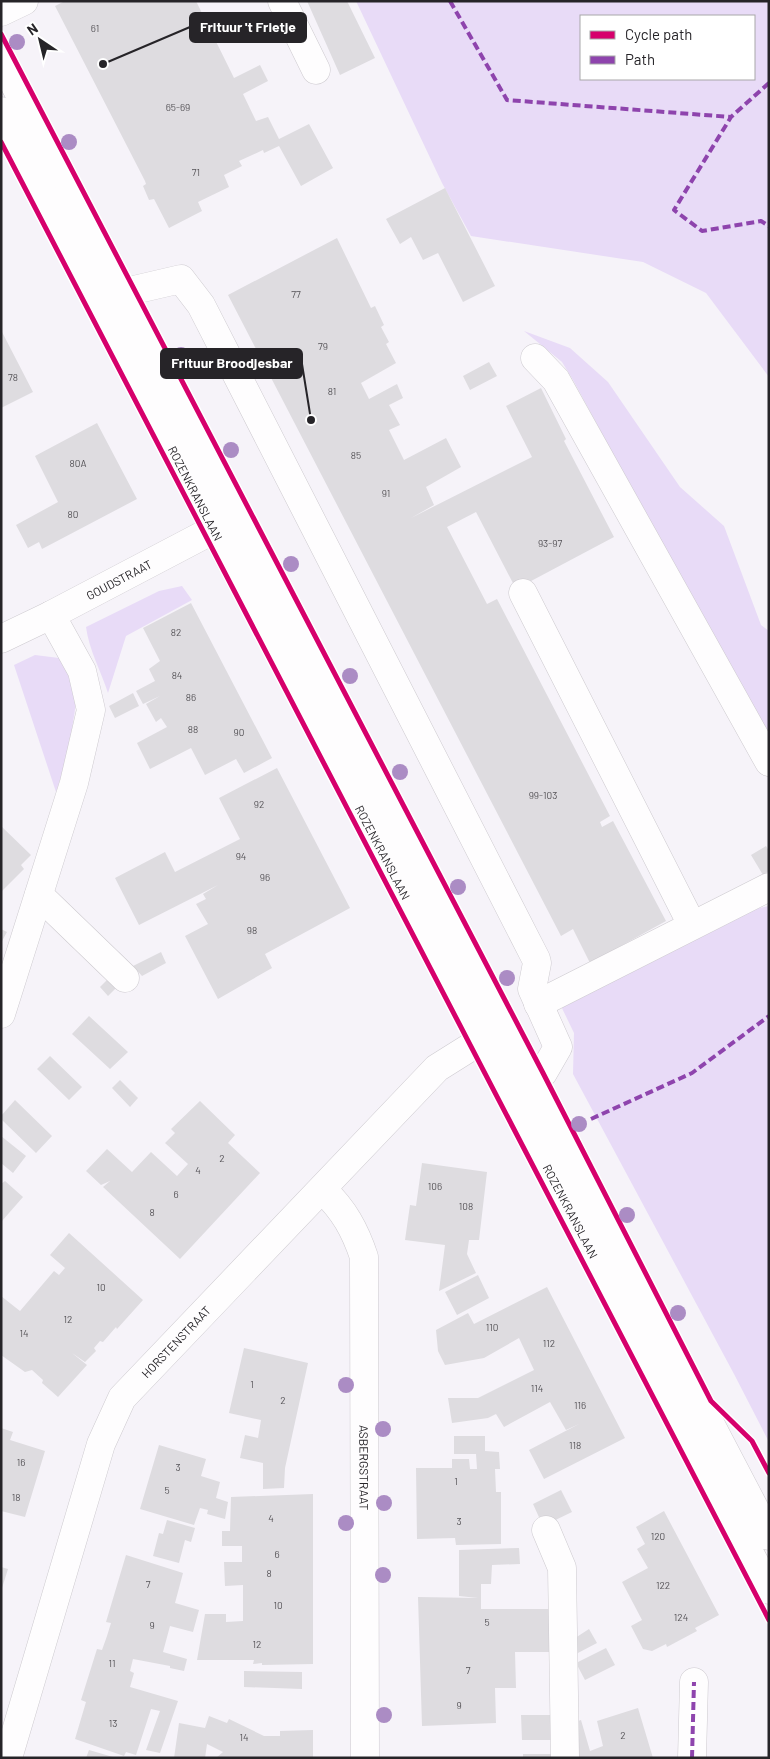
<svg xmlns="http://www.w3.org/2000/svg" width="770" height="1759" font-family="Barlow,sans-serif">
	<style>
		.green { fill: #e8dbf7; fill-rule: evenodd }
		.building { fill: #dedce0 }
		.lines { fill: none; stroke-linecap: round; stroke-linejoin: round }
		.minor-casing { stroke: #cdcacf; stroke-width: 29 }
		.minor { stroke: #fefdfe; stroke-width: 28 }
		.quiet { stroke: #8e44ad; stroke-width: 4; stroke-dasharray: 8 4; stroke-linecap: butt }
		.cycleway-casing { stroke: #fff; stroke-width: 8 }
		.cycleway { stroke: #d6006c; stroke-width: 5 }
		.tree { fill: #ab8cc4 }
		.labels { text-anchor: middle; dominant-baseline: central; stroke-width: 4.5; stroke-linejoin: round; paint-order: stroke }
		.number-label { font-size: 10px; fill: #565458 }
		.street-label { font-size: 12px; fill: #262428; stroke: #fff }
		.leader { fill: none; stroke: #262428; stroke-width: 2 }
		.callout-dot { fill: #262428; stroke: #fff; stroke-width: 2 }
		.callout { fill: #262428; stroke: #262428; stroke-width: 2 }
		.callout-label { font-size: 14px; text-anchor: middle; font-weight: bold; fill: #fff }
	</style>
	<rect width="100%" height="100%" fill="#f6f3f9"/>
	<path class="green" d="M356,1H769V377L706,293L643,262L471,236L442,183ZM581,16H754V79H581Z
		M524,331L570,348L608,382L680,487L724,526L761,625L769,631V742L573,380L562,362Z
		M182,586L192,600L126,636L108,693C101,671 89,650 86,627L159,591Z
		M35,655L59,658L71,676L77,696L68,756L56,792L14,665Z
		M769,906V1442L734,1374L573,1074L574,1033L560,1004L751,910Z"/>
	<path class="building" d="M65,1H196L234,78L260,65L268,81L243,94L256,121L268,117L279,139L309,124L333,168L301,186L279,146L264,153L263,150L239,161L242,166L224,175L229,187L198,202L202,211L169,228L154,199L149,200L143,186L146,184L145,181L55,6Z
		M307,1H347L375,58L340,75Z
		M445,188L495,286L463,302L438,253L423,260L411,237L400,244L386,219Z
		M337,238L371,308L375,306L384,325L381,327L389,342L386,344L396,363L361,383L369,399L397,384L403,398L389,405L400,425L389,430L404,460L446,438L461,467L426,487L434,505L411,518L532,457L506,406L541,388L566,439L564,441L614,537L516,589L476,512L447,527L487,604L497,599L610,816L600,822L602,827L613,821L666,921L590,963L573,929L561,936L228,295Z
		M1,330L33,392L1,408Z
		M489,362L497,376L470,390L463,376Z
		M97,423L137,499L42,549L39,542L28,548L16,525L58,502L35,456Z
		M191,603L272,758L244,773L236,759L205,775L191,748L150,769L137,743L167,727L161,718L156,722L146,704L160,696L143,704L136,691L155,681L149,669L160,661L143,628Z
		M133,693L139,706L115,718L109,706Z
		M277,768L350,908L265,954L272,968L218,999L185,936L208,924L196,904L206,899L203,894L218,885L139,925L115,878L165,852L175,872L240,839L219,798Z
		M1,826L31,855L21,865L24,869L1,892Z
		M766,846L769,851V871L763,875L751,855Z
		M1,929L7,932L1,943Z
		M161,952L166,963L142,976L133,966Z
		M108,979L117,987L108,996L100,987Z
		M89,1016L128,1052L110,1069L72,1034Z
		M50,1056L82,1087L69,1100L37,1069Z
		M120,1080L138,1098L130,1107L112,1088Z
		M15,1100L52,1136L36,1153L1,1119V1116Z
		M200,1101L235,1135L228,1143L260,1173L180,1259L103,1187L110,1181L101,1185L86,1171L107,1149L132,1172L151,1152L177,1176L188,1164L165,1143L175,1133L171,1129Z
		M1,1136L26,1156L13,1173L1,1163Z
		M422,1163L487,1172L479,1240H469L467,1254L476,1273L439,1291L445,1245L405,1240L410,1205L416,1206Z
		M5,1181L23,1197L2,1221L1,1184Z
		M69,1233L143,1300L117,1329L116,1327L103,1342L100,1341L94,1348L96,1351L85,1362L72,1353L87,1365L58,1397L42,1383L43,1380L32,1370L25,1372L1,1355V1296L20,1311L54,1271L59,1275L65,1268L50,1255Z
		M478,1275L489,1298L457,1315L445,1292Z
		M547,1287L625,1438L544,1479L529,1450L579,1424L566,1430L550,1402L504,1427L496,1414L488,1418L452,1423L448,1398H478L534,1370L519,1338L484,1358L445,1365L438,1351L436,1330L468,1313L474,1324Z
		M244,1348L308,1363L285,1468L284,1488L263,1489V1463L240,1458L245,1435L258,1438L261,1420L229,1413Z
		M1,1428L13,1432L10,1440L45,1451L25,1517L1,1511Z
		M454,1436H485V1451L499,1452L500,1469H495L496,1492H501V1544L456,1545L455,1538L417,1539L416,1468H452V1459H469L470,1469H477L476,1454H454Z
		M159,1445L206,1459L201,1476L220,1482L216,1498L228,1502L225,1519L207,1514L208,1510L200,1508L194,1525L140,1509Z
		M561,1490L572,1512L543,1526L533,1504Z
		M313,1494V1664L262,1665V1663L253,1664L254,1660H197L205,1614H226V1622L243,1621V1585L225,1586L224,1562H242V1546H222V1531H230L231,1497Z
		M664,1511L719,1615L695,1628L697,1631L667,1647L666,1644L652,1651L643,1649L631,1626L642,1620L622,1582L648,1568L637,1549L645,1544L636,1527Z
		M167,1520L195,1528L191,1542L185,1540L179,1563L153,1556L159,1533L163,1534Z
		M519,1548L520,1564L492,1565L491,1584H481V1609H553L555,1652H515L516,1688H495L496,1723L422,1726L418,1597L478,1598L459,1596V1550Z
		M126,1555L183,1573L175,1603L199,1610L193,1632L170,1626L163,1652L187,1659L184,1671L170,1668V1666L133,1659L130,1671L134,1673L130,1687L178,1701L160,1753L146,1750L160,1711L151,1709L136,1755L126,1752L124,1756L75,1739L86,1702L81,1700L97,1649L102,1650L107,1636L111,1623L106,1622Z
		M1,1567L8,1569L2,1588H1Z
		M589,1629L597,1643L576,1654L569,1642Z
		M606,1648L615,1665L585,1680L576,1663Z
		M244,1671L302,1672V1689L244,1687Z
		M638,1708L653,1758H569V1724L581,1720L590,1751L603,1746L597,1721Z
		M521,1715H558V1740H522Z
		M209,1716L227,1723L229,1719L264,1736H280V1731L313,1730V1758H216L223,1752L207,1744L205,1758H174L179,1723L205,1728Z
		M89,1750L113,1757V1758H86Z
		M523,1754H558V1758H523Z"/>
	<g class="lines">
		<defs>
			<g id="minor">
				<path d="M282,1L316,70"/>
				<path d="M1,12L24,1"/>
				<path d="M1,58L236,518L769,1536"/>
				<path id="s1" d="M1,111L214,529L769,1590"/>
				<path d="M105,301L121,293L181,279L201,305L536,959L537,963L532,989L558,1047L543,1073L532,1083"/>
				<path d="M535,358L556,380L769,762"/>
				<path d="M523,593L692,925"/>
				<path id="s2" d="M1,639L51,615L230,521"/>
				<path d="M39,895L125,978"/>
				<path d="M538,1004L769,887"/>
				<path d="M1,1014L74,783L91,710L82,671L51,615"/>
				<path id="s3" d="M323,1190C344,1210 355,1230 364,1257L365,1758"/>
				<path d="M546,1530L562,1568L565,1758"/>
				<path id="s4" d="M8,1758L101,1444L122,1398L437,1068L496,1031"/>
				<path d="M692,1758L694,1682"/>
			</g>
		</defs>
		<use href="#minor" class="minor-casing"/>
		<use href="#minor" class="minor"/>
		<path class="quiet" d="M450,1L507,100L731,117
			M769,83L731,117L674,210L702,231L761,221L769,226
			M591,1119L692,1073L769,1016
			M692,1758L694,1682"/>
		<defs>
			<path id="cycleway" d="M1,34L543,1073L711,1401L752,1441L769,1473
				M1,142L769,1620"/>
		</defs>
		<use href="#cycleway" class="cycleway-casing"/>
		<use href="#cycleway" class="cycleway"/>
	</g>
	<g class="tree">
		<circle cx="17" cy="42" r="8"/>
		<circle cx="69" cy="142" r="8"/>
		<circle cx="181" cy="355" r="8"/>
		<circle cx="231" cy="450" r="8"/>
		<circle cx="291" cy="564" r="8"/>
		<circle cx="350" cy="676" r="8"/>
		<circle cx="400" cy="772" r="8"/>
		<circle cx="458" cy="887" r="8"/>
		<circle cx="507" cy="978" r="8"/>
		<circle cx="579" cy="1124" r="8"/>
		<circle cx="627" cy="1215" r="8"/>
		<circle cx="678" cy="1313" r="8"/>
		<circle cx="346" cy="1385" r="8"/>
		<circle cx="383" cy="1429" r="8"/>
		<circle cx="384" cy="1503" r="8"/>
		<circle cx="346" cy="1523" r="8"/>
		<circle cx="383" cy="1575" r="8"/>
		<circle cx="384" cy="1715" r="8"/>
	</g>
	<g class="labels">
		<g class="number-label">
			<text x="95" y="28">61</text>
			<text x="178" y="107">65-69</text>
			<text x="196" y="172">71</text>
			<text x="296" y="294">77</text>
			<text x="323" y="346">79</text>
			<text x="13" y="377">78</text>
			<text x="332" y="391">81</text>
			<text x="356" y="455">85</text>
			<text x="78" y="463">80A</text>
			<text x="386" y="493">91</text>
			<text x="73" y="514">80</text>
			<text x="550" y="543">93-97</text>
			<text x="176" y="632">82</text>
			<text x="177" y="675">84</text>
			<text x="191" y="697">86</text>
			<text x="193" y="729">88</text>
			<text x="239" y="732">90</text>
			<text x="543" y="795">99-103</text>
			<text x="259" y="804">92</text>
			<text x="241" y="856">94</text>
			<text x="265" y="877">96</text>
			<text x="252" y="930">98</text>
			<text x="222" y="1158">2</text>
			<text x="198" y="1170">4</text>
			<text x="435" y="1186">106</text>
			<text x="176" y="1194">6</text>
			<text x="466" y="1206">108</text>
			<text x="152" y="1212">8</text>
			<text x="101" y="1287">10</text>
			<text x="68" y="1319">12</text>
			<text x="492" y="1327">110</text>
			<text x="24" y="1333">14</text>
			<text x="549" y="1343">112</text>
			<text x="252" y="1384">1</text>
			<text x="537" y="1388">114</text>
			<text x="283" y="1400">2</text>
			<text x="580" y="1405">116</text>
			<text x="575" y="1445">118</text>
			<text x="21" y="1462">16</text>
			<text x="178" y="1467">3</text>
			<text x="456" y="1481">1</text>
			<text x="167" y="1490">5</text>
			<text x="16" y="1497">18</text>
			<text x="271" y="1518">4</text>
			<text x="459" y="1521">3</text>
			<text x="658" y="1536">120</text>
			<text x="277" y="1554">6</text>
			<text x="269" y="1573">8</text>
			<text x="148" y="1584">7</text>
			<text x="663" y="1585">122</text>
			<text x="278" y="1605">10</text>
			<text x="681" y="1617">124</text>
			<text x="487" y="1622">5</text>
			<text x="152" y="1625">9</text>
			<text x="257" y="1644">12</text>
			<text x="112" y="1663">11</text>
			<text x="468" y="1670">7</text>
			<text x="459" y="1705">9</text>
			<text x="113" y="1723">13</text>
			<text x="623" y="1735">2</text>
			<text x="244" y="1737">14</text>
		</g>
		<g class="street-label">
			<text stroke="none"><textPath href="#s1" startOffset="429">ROZENKRANSLAAN</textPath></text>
			<text stroke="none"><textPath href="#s2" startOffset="132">GOUDSTRAAT</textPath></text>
			<text stroke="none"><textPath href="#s1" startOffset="834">ROZENKRANSLAAN</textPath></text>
			<text stroke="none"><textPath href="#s1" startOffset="1239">ROZENKRANSLAAN</textPath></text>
			<text stroke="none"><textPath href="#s4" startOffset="456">HORSTENSTRAAT</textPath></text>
			<text stroke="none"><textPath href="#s3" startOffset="290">ASBERGSTRAAT</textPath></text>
		</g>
	</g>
	<path class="leader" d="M103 64L190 27M311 420L302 364"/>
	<g class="callout-dot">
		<circle cx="103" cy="64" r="5"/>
		<circle cx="311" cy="420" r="5"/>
	</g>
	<g class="callout">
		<rect x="190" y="13" width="116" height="29" rx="5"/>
		<rect x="161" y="349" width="141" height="29" rx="5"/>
	</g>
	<g class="callout-label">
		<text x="248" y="32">Frituur 't Frietje</text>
		<text x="232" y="368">Frituur Broodjesbar</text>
	</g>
	<rect width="770" height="1759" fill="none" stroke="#262428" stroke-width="5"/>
	<rect x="580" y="15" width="175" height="65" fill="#ffffff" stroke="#a8a7a9"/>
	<rect x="590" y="31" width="25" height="8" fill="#d6006c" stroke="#a8a7a9"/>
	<text x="625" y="40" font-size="15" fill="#262428">Cycle path</text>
	<rect x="590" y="56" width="25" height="8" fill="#8e44ad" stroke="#a8a7a9"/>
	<text x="625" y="65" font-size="15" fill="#262428">Path</text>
	<g transform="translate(40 40) rotate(325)" stroke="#ffffff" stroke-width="4" paint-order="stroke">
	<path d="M0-4L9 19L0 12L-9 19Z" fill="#262428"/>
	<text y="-8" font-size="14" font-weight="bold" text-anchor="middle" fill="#262428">N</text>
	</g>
</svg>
